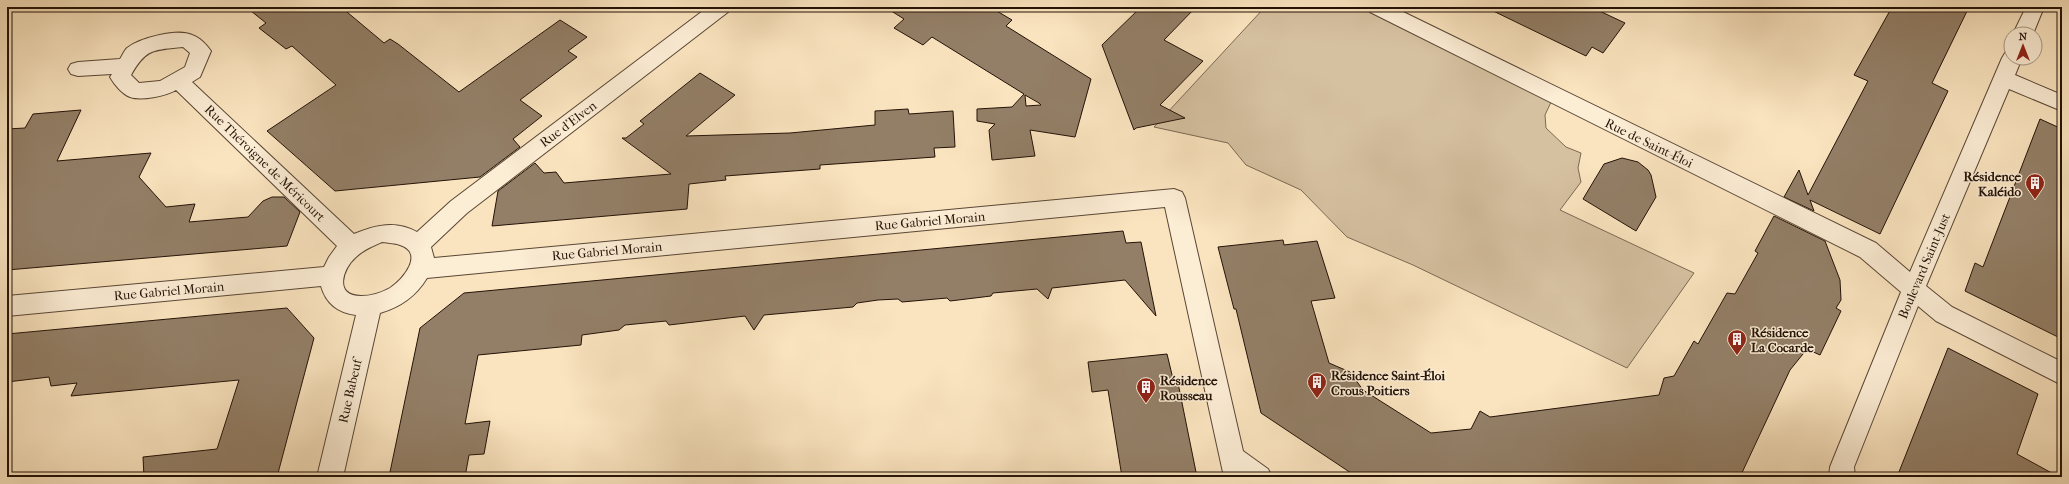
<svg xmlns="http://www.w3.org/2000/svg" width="2069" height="484" font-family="'IM FELL French Canon',serif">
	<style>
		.green { fill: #d5c0a0; stroke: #7c6954 }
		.building { fill: #937f67; stroke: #231207; fill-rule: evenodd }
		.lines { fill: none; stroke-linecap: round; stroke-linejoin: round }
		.street-casing { stroke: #594635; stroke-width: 2 }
		.street { fill: #fcedd5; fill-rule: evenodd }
		.labels { text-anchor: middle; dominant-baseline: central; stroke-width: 3; stroke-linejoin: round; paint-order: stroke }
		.street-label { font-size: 13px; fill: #231207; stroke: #fcedd5 }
		.poi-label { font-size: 13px; font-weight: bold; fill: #231207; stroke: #fcedd5; text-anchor: start }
	</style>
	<rect width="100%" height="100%" fill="#fae4bf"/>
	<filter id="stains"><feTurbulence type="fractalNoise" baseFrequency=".005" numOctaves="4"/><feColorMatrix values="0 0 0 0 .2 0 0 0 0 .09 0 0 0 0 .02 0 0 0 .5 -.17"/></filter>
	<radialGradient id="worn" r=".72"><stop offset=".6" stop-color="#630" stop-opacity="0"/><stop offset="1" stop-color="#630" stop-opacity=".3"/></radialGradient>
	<path class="green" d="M1265,7H1361L1552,100L1545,115L1546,128L1566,147L1581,153L1578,168L1581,182L1560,210L1694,273L1627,368L1413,265L1347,237L1301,190L1246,165L1228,143L1154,127Z"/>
	<path class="building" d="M246,7H341L384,43L390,39L398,44L459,92L560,20L587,37L568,51L577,57L520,100L542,116L513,139L520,147L480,177L335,191L267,131L336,85L292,46L286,49L259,28L266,23Z
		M885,7H990L1012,20L1006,26L1091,79L1075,137L1030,130L1035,156L992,160L989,130L995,124L977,121V109L1012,107L1024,94L932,37L923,45L894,28L904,19ZM1025,95L1039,103L1041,105L1026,106Z
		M1141,7H1196L1164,40L1203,61L1160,105L1185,118L1136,128L1134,130L1102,45Z
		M1485,7H1591L1625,23L1603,53L1592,47L1586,56Z
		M1892,7H1969L1932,83L1948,91L1880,234L1810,200L1814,211L1784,197L1799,170L1808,195L1868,81L1854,75Z
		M700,73L735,95L686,136L790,133L875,125V111L908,109L909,114L953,111L955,147L934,148L935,157L820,165V169L725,176L726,180L689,184L687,209L492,226L498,191L535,163L544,173L556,172L564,183L671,174L622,138H626L644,124L640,121Z
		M81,110L57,161L151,153L139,177L166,207L195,204L189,222L248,217L263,201L272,197H284L300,212L287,246L7,270V129L25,128L33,114Z
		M2040,119L2062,129V339L1965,291L1975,263L1983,267Z
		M1622,158L1638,162L1648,170L1651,175L1656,197L1636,231L1583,199L1604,164Z
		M1774,216L1825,241L1840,280L1841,300L1836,308L1841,311L1820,355L1807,349L1790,370L1740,477H1357L1261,413L1236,309H1234L1218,247L1283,240L1284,245L1317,241L1335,298L1311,301L1329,363L1350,372L1363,390L1431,433L1471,429L1480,411L1490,417L1659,395L1664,378L1674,376L1694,341L1698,344L1727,293L1735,294L1758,253L1755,251Z
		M1123,231L1126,243L1141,242L1156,316L1125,280L1052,288L1048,299L1037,289L993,293L991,296L950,301L947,298L902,302L898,299L878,300L857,303L853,307L764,315L754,330L745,316L669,325L666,321L625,325L619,330L582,335L581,345L478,355L465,424L490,421L484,454L469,455L465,477H389L420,328L464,293Z
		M287,308L314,338L277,477H144L143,457L217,449L239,380L71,396L77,383L51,386L49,377L7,382V334Z
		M1948,348L2038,394L2017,454L2059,477H1897Z
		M1167,354L1174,383H1178L1197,477H1122L1108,390L1092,392L1088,362Z"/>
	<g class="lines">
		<defs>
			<path id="street" d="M708,7H730L728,12L467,213L431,247L434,258L1174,189L1182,192L1185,198L1243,451L1268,469L1272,477H1224L1165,207L427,278C416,296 401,307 380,313L343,477H317L356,315C339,313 326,304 321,286L7,316V296L324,267L329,257L337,246L176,90C166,96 141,101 130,97C122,94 114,84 110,77L112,74L78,76L71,74L68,69L71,64L78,62L120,59C122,56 124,51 127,48C139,38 178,28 192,35C199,37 207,45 211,51L200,77L192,82L354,234C375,225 396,220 417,232L451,201ZM183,47L190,53L185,67L160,81L139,83L131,75C146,48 154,50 183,47ZM382,242C388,243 395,243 400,245C425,253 403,280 390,288C381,293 370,296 361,296C334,296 342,269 356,257C363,250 373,246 382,242Z
				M1368,7H1393L1876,243L1910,272L2002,58L2005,53L2011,51V58H2022L2015,75L2062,95V111L2009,89L1926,286L1952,307L2062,362V385L1936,321L1918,306L1854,467L1855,477H1829L1830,467L1901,292L1860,257L1370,12Z
				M2026,7H2044L2033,34H2013Z"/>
		</defs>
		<use href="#street" class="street-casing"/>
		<use href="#street" class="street"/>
	</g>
	<defs>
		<symbol id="building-pin" viewBox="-11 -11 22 30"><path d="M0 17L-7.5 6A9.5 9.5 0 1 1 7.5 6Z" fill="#8f2418" stroke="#fcedd5"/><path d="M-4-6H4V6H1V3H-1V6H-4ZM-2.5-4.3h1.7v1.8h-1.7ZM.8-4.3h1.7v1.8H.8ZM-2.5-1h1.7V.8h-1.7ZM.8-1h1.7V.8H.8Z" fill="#fff"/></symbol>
	</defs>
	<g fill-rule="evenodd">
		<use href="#building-pin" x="2024" y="172" width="22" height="30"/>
		<use href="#building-pin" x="1726" y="328" width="22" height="30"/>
		<use href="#building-pin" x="1306" y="371" width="22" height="30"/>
		<use href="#building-pin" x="1135" y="376" width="22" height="30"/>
	</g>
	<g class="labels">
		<g class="street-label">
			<text transform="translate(568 124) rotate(-37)">Rue d'Elven</text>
			<text transform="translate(1649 143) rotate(26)">Rue de Saint-Éloi</text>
			<text transform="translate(265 163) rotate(44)">Rue Théroigne de Méricourt</text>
			<text transform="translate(930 221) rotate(-5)">Rue Gabriel Morain</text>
			<text transform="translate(607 251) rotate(-5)">Rue Gabriel Morain</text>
			<text transform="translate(1924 266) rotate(-67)">Boulevard Saint-Just</text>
			<text transform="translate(169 291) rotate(-5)">Rue Gabriel Morain</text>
			<text transform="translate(350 391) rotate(-77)">Rue Babeuf</text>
		</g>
		<g class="poi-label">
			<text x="2021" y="176" text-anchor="end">Résidence<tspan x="2021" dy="15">Kaléido</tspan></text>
			<text x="1751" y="332">Résidence<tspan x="1751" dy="15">La Cocarde</tspan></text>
			<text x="1331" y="375">Résidence Saint-Éloi<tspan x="1331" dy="15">Crous Poitiers</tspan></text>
			<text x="1160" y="380">Résidence<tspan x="1160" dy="15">Rousseau</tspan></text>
		</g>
	</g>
	<rect width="2069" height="484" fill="none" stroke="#fae4bf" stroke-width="24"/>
	<rect x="8" y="8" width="2053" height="468" fill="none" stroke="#231207" stroke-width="2"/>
	<rect x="12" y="12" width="2045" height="460" fill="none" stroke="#231207"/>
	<g transform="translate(2023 46)"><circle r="19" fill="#fcedd5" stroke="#a59583"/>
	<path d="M0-3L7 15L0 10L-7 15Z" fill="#8f2418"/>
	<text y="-6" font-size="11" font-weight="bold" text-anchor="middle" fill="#231207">N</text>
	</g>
	<rect width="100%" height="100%" filter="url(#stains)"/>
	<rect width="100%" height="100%" fill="url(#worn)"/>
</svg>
